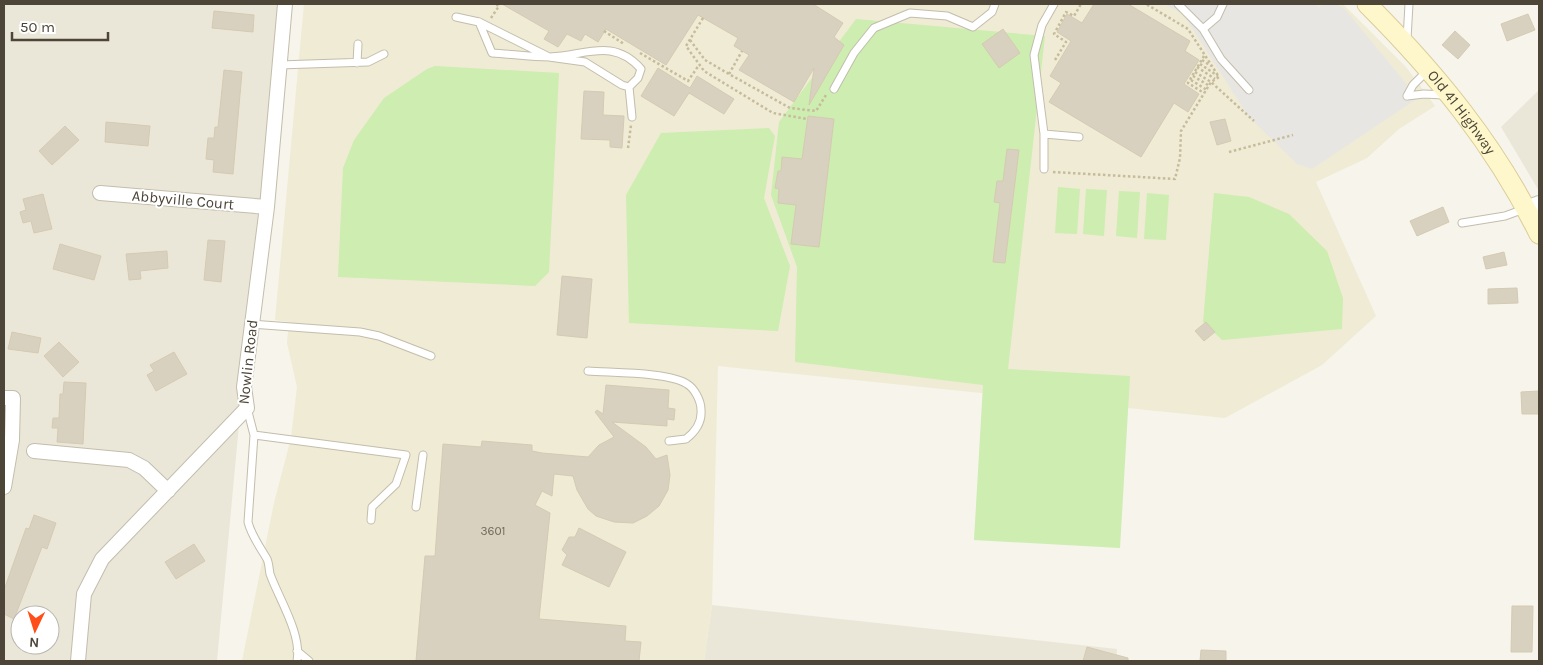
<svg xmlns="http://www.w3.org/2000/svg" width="1543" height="665" font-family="Karla,sans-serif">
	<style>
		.residential { fill: #ebe7d8; fill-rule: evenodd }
		.education { fill: #f0ebd4 }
		.green { fill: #cdedb1 }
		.parking { fill: #e8e6e2 }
		.building { fill: #d9d1bf; stroke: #d5cab2 }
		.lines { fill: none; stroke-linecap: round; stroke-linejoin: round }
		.lane-casing { stroke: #c3bdac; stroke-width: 9 }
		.street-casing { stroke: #c3bdac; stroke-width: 16 }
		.secondary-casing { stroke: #dacd97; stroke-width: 21 }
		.path { stroke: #c6bb9c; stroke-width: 2.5; stroke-dasharray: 2.5 2.5; stroke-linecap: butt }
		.lane { stroke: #fff; stroke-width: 7 }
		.street { stroke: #fff; stroke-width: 14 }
		.secondary { stroke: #fff7cc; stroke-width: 19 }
		.labels { text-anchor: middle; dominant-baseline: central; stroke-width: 4; stroke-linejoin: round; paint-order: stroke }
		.number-label { font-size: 12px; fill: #6f685a }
		.street-label { font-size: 15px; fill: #4c4538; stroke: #fff }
	</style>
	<rect width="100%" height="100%" fill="#f6f4eb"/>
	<path class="residential" d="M4,4H292L240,414L217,661H4ZM20,615H50V645H20Z
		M1539,90V191L1501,127Z
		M712,605L1117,649L1116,661H704Z"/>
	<path class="education" d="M304,4H1343L1406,67L1435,106L1399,129L1367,158L1316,182L1376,316L1322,365L1225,418L718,366L712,605L704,661H242L274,503L291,438L297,387L287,343L289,322L275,320Z"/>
	<path class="green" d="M856,19L1045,36L1008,369L1130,376L1120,548L974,540L983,385L795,362L797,267L771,195L779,122Z
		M435,66L559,73L549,272L535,286L338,277L343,168L354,140L384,98L427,69Z
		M769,128L775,136L764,198L790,266L778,331L629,323L626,195L661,133Z
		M1058,187L1080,189L1077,234L1055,233Z
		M1086,189L1107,190L1104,236L1083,234Z
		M1119,191L1140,192L1137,238L1116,236Z
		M1147,193L1169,195L1166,240L1144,239Z
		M1214,193L1249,197L1289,214L1327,251L1343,298L1342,329L1222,340L1203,322Z"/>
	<path class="parking" d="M1164,4H1314L1319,7L1324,4H1335L1344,8L1418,98L1312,169L1297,164L1248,116L1183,14Z"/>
	<path class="building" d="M502,4H813L843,23L834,37L844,45L809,105L814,68L794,102L739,70L749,55L734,46L738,38L698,15L666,65L606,29L598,42L585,34L581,41L567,34L558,47L544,39L549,31Z
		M1094,4H1128L1190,41L1185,51L1199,60L1184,84L1199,94L1188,112L1174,103L1141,157L1049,102L1061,83L1050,76L1071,41L1057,32L1067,14L1082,23Z
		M214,11L254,15L253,32L212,28Z
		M1528,14L1535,30L1507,41L1501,24Z
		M1003,29L1020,53L999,68L982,44Z
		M1455,31L1470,45L1458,59L1442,45Z
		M658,68L690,88L697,76L734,99L724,114L689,93L674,116L641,96Z
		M224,70L242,72L233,174L213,172L214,160L206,159L208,138H214L215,127H218Z
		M584,91L604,92L603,115L624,116L622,148L610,147V140L581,139Z
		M808,116L834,119L819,247L791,244L796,205L778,203L779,189L775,188L778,171H781L782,157L802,159Z
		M1225,119L1231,141L1217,145L1210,122Z
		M106,122L150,126L148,146L105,142Z
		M65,126L79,140L52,165L39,151Z
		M1007,149L1019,150L1005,263L993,262L1000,203L994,202L997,181H1003Z
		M43,194L52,229L34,233L31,221L23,223L20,212L26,210L23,199Z
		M1443,207L1449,222L1417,236L1410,221Z
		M208,240L225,241L221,282L204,280Z
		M60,244L101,256L94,280L53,269Z
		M167,251L168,268L140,271L141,279L129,280L126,254Z
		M1504,252L1507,265L1486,269L1483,257Z
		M562,276L592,279L587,338L557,335Z
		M1517,288L1518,303L1488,304V289Z
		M1206,322L1215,332L1204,341L1195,331Z
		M12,332L41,338L38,353L8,349Z
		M59,342L79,362L63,377L44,356Z
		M174,352L187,374L156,391L147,375L154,371L150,365Z
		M64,382L86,383L83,444L57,442L58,428H52L53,418H59L60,394H63Z
		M606,385L669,390L668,408L675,409L674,420L667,419V426L612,422L646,447L656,459L667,455L670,475L668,490L659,506L647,516L633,523L614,522L596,516L588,509L577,490L573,476L554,474L552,496L542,491L535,505L550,513L539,619L626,626L625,641L641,642L639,661H416L425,556H435L443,444L481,447L482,441L532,445V451L542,453L588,457L599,445L614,437L595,412L597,410L603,414Z
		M1539,391V414H1522L1521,392Z
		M34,515L56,523L47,549L42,547L14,619L4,614V590L26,528L29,529Z
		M579,528L626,552L609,587L562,565L567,555L562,550L569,537H575Z
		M194,544L205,561L176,579L165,562Z
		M1512,606H1533L1532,652H1511Z
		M1087,647L1128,658V661H1083Z
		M1201,650L1226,651V661H1200Z"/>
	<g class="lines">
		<defs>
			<path id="lane" d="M1178,4L1203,29L1221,59L1249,90
				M456,17L479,22L549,57L585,62L622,85L629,87L638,78L641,69C613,37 585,56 550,57C531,57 511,54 492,53L479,22
				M1203,29L1217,17L1223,4
				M1407,39L1409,4
				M357,63L358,44
				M279,65L368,62L384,54
				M629,87L632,117
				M834,89L854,53L874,28L910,13L947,16L973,27L992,12L995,4
				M1407,96L1424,94L1444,95
				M1407,96L1413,85L1427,71
				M1044,134L1079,137
				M1044,169V134L1034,55L1042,25L1054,4
				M1462,223L1505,216L1524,209
				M252,324L360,332L379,336L431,356
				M588,371C611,373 669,372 687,384C694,388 701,400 701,410C702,422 695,432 686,439L669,441
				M247,408L254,435L248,522C251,535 260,547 267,559C269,563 269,569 270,574C279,599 302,634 297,661
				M254,435L406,455L396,484L372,507L371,520
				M416,507L423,455
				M297,651L309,661"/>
			<path id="street" d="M100,193L267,207
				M1526,208L1539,203
				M4,398H13L12,440L4,487
				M34,451L129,460L144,468L168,491
				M78,661L84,594L102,559L247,408L244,387L267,207L285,4"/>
			<g id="secondary">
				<path id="s1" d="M1367,4C1436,73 1496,146 1539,234"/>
			</g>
		</defs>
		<use href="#lane" class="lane-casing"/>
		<use href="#street" class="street-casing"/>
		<use href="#secondary" class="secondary-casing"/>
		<path class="path" d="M491,18L499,6L495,4
			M703,18L686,46L704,71L773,113L807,119
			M604,31L624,44
			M690,40L705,60L729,74L790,108L816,111L826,95
			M640,53L688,81L699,65
			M1204,56L1188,83L1204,93
			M1055,60L1066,42L1054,34L1066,12L1074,16L1081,4
			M1202,60L1211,66
			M1200,64L1218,76
			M1197,67L1215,79
			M1195,72L1211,82L1254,121
			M729,74L742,51
			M1193,76L1208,85
			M1191,80L1207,90
			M628,148L631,125
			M1229,152L1293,135
			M1053,172L1175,179L1180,158L1181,131L1211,82L1219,77L1188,29L1146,4"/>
		<use href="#lane" class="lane"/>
		<use href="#street" class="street"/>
		<use href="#secondary" class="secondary"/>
	</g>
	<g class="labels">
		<g class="number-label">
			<text x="493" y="531">3601</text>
		</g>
		<g class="street-label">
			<text stroke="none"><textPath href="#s1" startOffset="144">Old 41 Highway</textPath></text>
			<text transform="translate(183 200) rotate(5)">Abbyville Court</text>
			<text transform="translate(248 362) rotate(-84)">Nowlin Road</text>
		</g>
	</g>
	<rect width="1543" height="665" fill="none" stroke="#4c4538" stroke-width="10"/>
	<g transform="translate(35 630) rotate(184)"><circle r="24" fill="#ffffff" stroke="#b7b5af"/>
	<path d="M0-4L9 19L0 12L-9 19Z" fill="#ff4e19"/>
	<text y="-8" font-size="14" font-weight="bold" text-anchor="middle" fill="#4c4538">N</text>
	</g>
	<path d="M12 32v8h96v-8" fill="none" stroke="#4c4538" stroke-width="2.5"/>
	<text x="20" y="32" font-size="15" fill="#4c4538" stroke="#ffffff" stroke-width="4" paint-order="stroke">50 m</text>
</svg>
